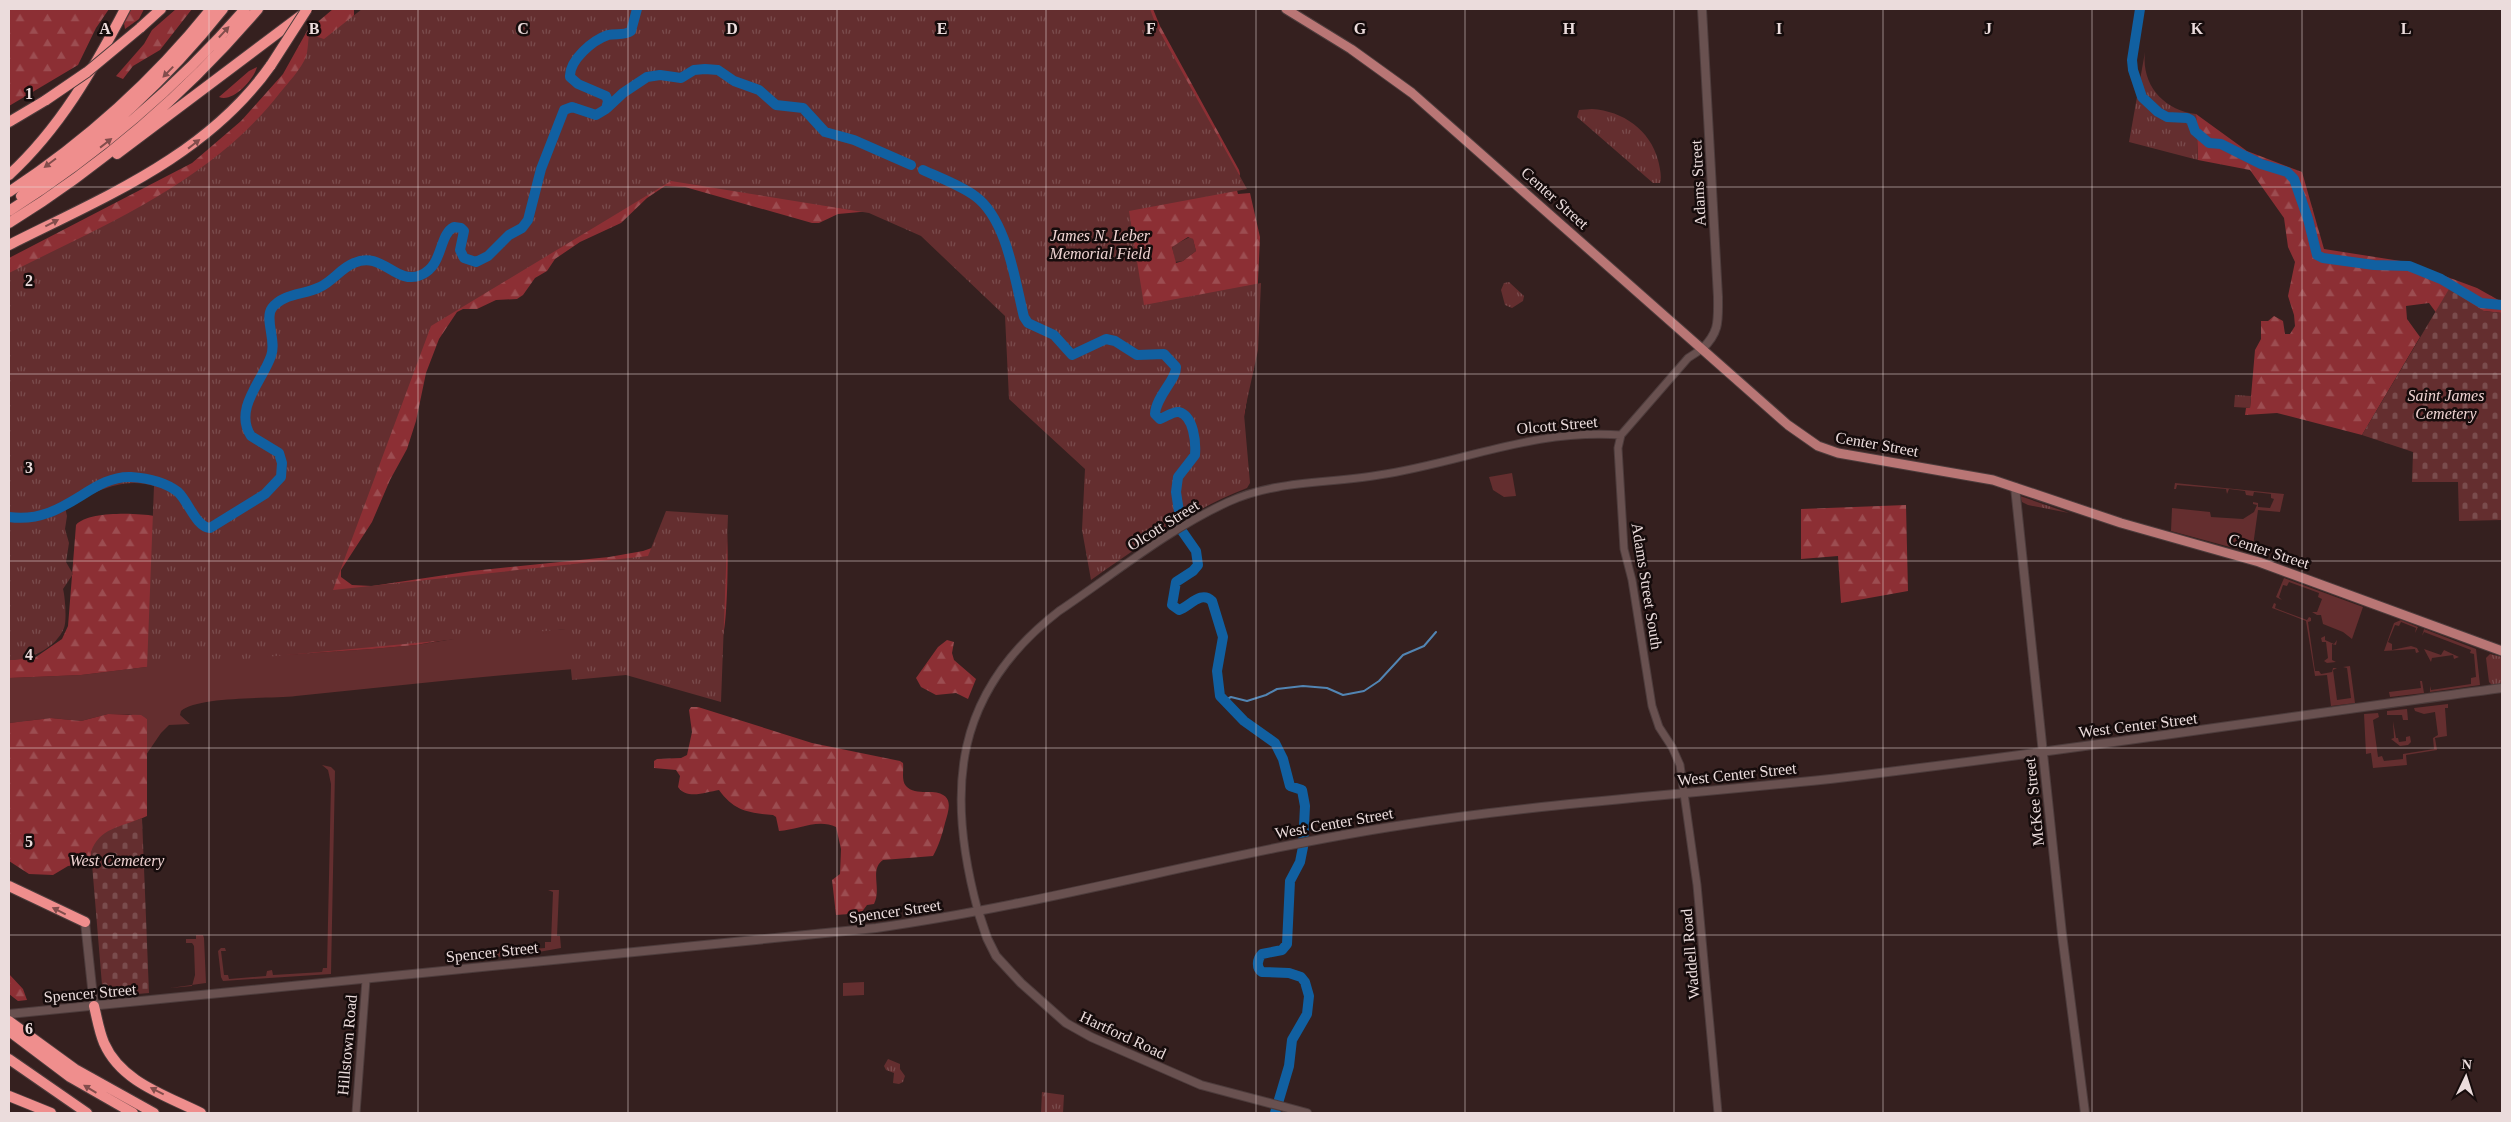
<svg xmlns="http://www.w3.org/2000/svg" width="2511" height="1122" font-family="Georgia,serif">
	<style>
		.green { fill: #642e2f }
		.forest { fill: url(#forest-firs); fill-rule: evenodd }
		.cemetery { fill: url(#cemetery-stones) }
		.park { fill: url(#park-tufts) }
		.lines { fill: none; stroke-linecap: round; stroke-linejoin: round }
		.stream { stroke: #5285b3; stroke-width: 2 }
		.river { stroke: #1160a1; stroke-width: 10 }
		.tertiary-casing { stroke: #4d3c3c; stroke-width: 9 }
		.secondary-casing { stroke: #4d3c3c; stroke-width: 10 }
		.primary-casing { stroke: #4d3c3c; stroke-width: 11 }
		.motorway-casing { stroke: #4d3c3c; stroke-width: 12 }
		.tertiary { stroke: #695150; stroke-width: 7 }
		.secondary { stroke: #695150; stroke-width: 8 }
		.primary { stroke: #b97675; stroke-width: 9 }
		.motorway { stroke: #ef8e8d; stroke-width: 10 }
		.motorway-bridge-casing { stroke: #4d3c3c; stroke-width: 12; stroke-linecap: butt }
		.motorway-bridge { stroke: #ef8e8d; stroke-width: 10 }
		.oneway { fill: #824d4c }
		.grid { fill: none; stroke: #ebdcdc; stroke-width: 1; stroke-opacity: 0.55 }
		.labels { text-anchor: middle; dominant-baseline: central; stroke-width: 5; stroke-linejoin: round; paint-order: stroke }
		.street-label { font-size: 16px; fill: #ebdcdc; stroke: #160c0c }
		.park-label { font-size: 16px; font-style: italic; fill: #f0d4d3; stroke: #160c0c }
		.grid-label { font-size: 16px; text-anchor: middle; font-weight: bold; fill: #ebdcdc; stroke: #160c0c; stroke-width: 5; stroke-linejoin: round; paint-order: stroke }
	</style>
	<defs>
		<pattern id="forest-firs" width="22" height="20" patternUnits="userSpaceOnUse" patternTransform="scale(1.25)"><rect width="22" height="20" fill="#8c2f34"/><path d="M5 1l3.5 6h-7zM16 11l3.5 6h-7z" fill="#9c4d51"/></pattern>
		<pattern id="cemetery-stones" width="16" height="16" patternUnits="userSpaceOnUse" patternTransform="scale(1.25)"><rect width="16" height="16" fill="#642e2f"/><path d="M2 7V4a2 2 0 0 1 4 0v3zM10 15v-3a2 2 0 0 1 4 0v3z" fill="#7a4c4d"/></pattern>
		<pattern id="park-tufts" width="24" height="20" patternUnits="userSpaceOnUse" patternTransform="scale(1.25)"><rect width="24" height="20" fill="#642e2f"/><path d="M3 7l-1-3M5 7V3M7 7l1-3M15 17l-1-3M17 17v-4M19 17l1-3" fill="none" stroke="#7a4c4d"/></pattern>
	</defs>
	<rect width="100%" height="100%" fill="#35201f"/>
	<path class="green" d="M1190,237L1193,239L1196,251L1183,261L1175,262L1172,246Z
		M1512,473L1516,496L1504,497L1493,490L1489,477Z
		M2175,483L2284,494L2280,512L2258,510L2252,553L2171,531L2172,508L2210,512L2211,517L2243,519L2254,512L2257,505L2253,504V502L2258,503V507L2270,508L2274,499L2271,498V494L2254,492L2253,496L2246,495L2245,491L2229,489L2227,494L2226,489L2177,485L2176,489H2174Z
		M2284,578L2363,607L2352,639L2343,632L2323,624L2321,615H2317L2312,612H2317L2322,599L2318,597L2319,593L2289,582L2287,586L2283,585L2279,597L2282,600L2276,597Z
		M2274,603L2276,604L2275,608L2307,620L2309,617L2311,618V621L2308,622L2315,671H2319L2321,674L2332,672L2333,668H2337L2333,670L2337,700L2351,698L2347,668L2343,667L2350,666L2355,703L2331,706L2327,675L2315,676L2306,621L2272,608Z
		M2401,620L2418,627L2415,633L2416,628L2401,622L2399,626L2395,625L2388,642L2392,644V650L2411,646L2417,648L2419,652L2416,653L2415,649L2384,651L2394,623Z
		M619,625L611,666C505,674 401,685 296,696C270,699 198,696 181,711L180,715L190,724L169,725L161,733L146,755L147,719L129,714H108L81,721L51,718L9,723V678L81,675L195,661L372,649L416,645L472,636Z
		M2424,629L2476,649L2480,685L2430,692V686L2431,690L2471,684V678L2476,677L2474,654L2470,653L2471,650L2424,632L2422,636Z
		M2325,636V640L2334,644L2337,640L2336,645L2332,644V660L2336,662L2327,663L2324,661L2328,658L2326,642H2322L2321,638Z
		M2424,649L2441,655L2444,650L2459,657L2454,659L2453,655L2432,658L2431,662Z
		M2420,681H2422L2424,693L2390,697L2389,692L2421,688Z
		M2448,704V708H2445L2447,736L2435,738L2437,750L2406,755L2407,765L2373,768L2371,753L2366,754L2364,714L2378,713L2379,717L2373,720L2378,757L2382,756L2384,761L2403,759V754L2434,749L2433,738L2438,735L2435,712L2424,714L2415,711L2414,708Z
		M2407,709L2408,720H2403L2402,715H2387V711Z
		M2393,721L2396,738H2398L2399,742L2406,741V737L2410,736L2411,742L2408,745L2400,746L2391,739L2394,738Z
		M322,765L331,767L335,771L331,974L223,981L221,977L218,951L221,948H225L226,951H221L224,975H228L229,979L266,976L267,971L272,970L273,975L322,972L323,968H327L331,784L328,770Z
		M548,890H559L557,936H560L561,948L533,953L532,945L534,949L545,948V942H551L553,892Z
		M196,935H203L204,938L206,983L170,988L192,986L195,975L194,946L192,943H186V939H196Z
		M523,946L522,954L489,958V950L494,953L502,951L500,947L505,948V953L521,951Z
		M864,982V995L843,996V983Z"/>
	<path class="forest" d="M9,9H109L96,28L78,65L9,106Z
		M131,9H144L139,19L125,29L124,23Z
		M176,9H192L160,50L133,66L123,79L116,76L144,44L152,30Z
		M333,9H354V15L289,125L9,287V258L192,163L241,121L283,74L307,31Z
		M1001,9H1153L1160,26L1239,170L1240,174L1236,187L1238,194L1250,193L1260,237L1255,348L1243,423L985,133ZM1188,237L1193,239L1196,251L1183,261L1176,263L1172,247Z
		M257,67C254,79 233,103 219,97L249,71Z
		M2196,114L2247,151L2302,172L2324,249L2407,262L2477,288L2502,302V313L2484,311L2449,330L2429,303L2406,306L2407,319L2420,337L2362,435L2277,413L2245,415L2246,408H2250L2255,350L2261,339V321H2268L2274,316L2283,321L2285,334H2290L2295,326L2294,315L2288,296L2295,262L2288,247L2284,218L2250,170L2198,160Z
		M560,150L871,211L838,214L819,223H812L685,187L665,186L647,198L621,223L580,242L555,259L547,271L535,278L523,295L517,299L496,300L477,309H463L457,312L439,339L426,373L416,421L407,449L390,480L372,522L341,570V577L352,585L372,586L472,571L609,557L643,551L726,522C729,538 728,625 722,639L619,625L472,635L416,645L372,649L195,661L81,675L9,678V656L33,659L62,639L68,626L76,525C88,511 137,513 154,516L391,376Z
		M1906,505L1908,591L1841,603L1838,556L1801,559V509Z
		M947,640L954,642L952,653L954,660L976,679L968,699L956,693L936,695L921,687L916,678L938,647Z
		M691,707H698L812,743L900,761L903,763C904,770 901,780 906,786C912,793 923,792 932,792C955,794 949,809 945,823C942,835 939,845 933,856L883,860C869,870 882,888 874,904L867,905L861,913L836,915L832,880L840,874L841,849L836,827C818,818 797,830 779,831L776,817L773,815C749,813 734,811 719,790C706,792 687,800 678,787L680,776L676,770L654,768V761L657,759L681,758L687,755L692,732L689,710Z
		M108,714L141,715L147,719V816L138,820L91,852V863L68,866L53,875L29,874L9,861V723L51,718L81,721Z
		M9,974L23,989L27,1000L18,1001L9,994Z"/>
	<path class="cemetery" d="M2449,289L2484,311L2502,313V520L2459,521L2458,482H2412L2413,452L2362,435Z
		M142,818L149,993L103,997L91,852C99,828 121,827 142,818Z"/>
	<path class="park" d="M362,9H1150L1156,25L1247,189L1129,211L1144,305L1261,283L1258,350L1244,414L1250,483L1247,488C1190,510 1141,545 1091,580L1082,530L1085,469L1009,399L1005,316L921,236L869,213L671,181L431,326L333,590L648,556L666,511L728,515L721,702L626,675L572,680L567,629L147,668L154,486C122,476 93,493 65,507L67,516L65,529L69,543L66,562L73,574L63,589C65,596 67,621 64,628C56,648 29,661 9,660V273C106,224 210,182 279,94C288,83 301,69 306,57C308,50 308,41 309,34L324,39Z
		M2145,52C2141,85 2164,110 2196,114L2198,160L2129,142Z
		M1592,109C1623,111 1650,130 1658,160C1660,168 1662,177 1660,183H1653L1577,117L1579,110Z
		M1509,282L1524,296L1523,301L1512,308L1505,305L1501,290L1504,283Z
		M2235,395L2251,396L2250,408L2234,407Z
		M2020,496L2069,513L2028,505L2022,502Z
		M2490,654L2502,657V684L2492,685L2489,682L2486,658Z
		M888,1059L900,1064V1069L905,1076L903,1082L899,1084L893,1083L894,1073L886,1070L884,1066Z
		M1042,1092L1064,1095L1063,1113H1041Z"/>
	<g class="lines">
		<path class="stream" d="M1223,701L1231,697L1247,701L1266,695L1277,689L1303,686L1327,688L1343,695L1364,691L1379,681L1403,655L1424,646L1436,632"/>
		<path class="river" d="M2140,9L2132,60L2133,70L2142,97L2158,112L2167,117L2187,118L2191,120L2195,131L2209,143L2221,144L2261,164L2287,172L2294,179L2308,219L2317,255L2323,258L2374,265L2409,266L2441,279L2481,303L2502,305
			M607,108L623,93L647,77L660,75L681,78L694,70L705,69L718,70L734,81L759,90L776,105L803,108L825,132L854,140L911,165
			M923,170C940,178 960,185 975,196C1007,219 1015,281 1024,317L1028,323L1054,335L1072,355L1106,339L1115,341L1137,355L1164,354L1176,367C1177,379 1156,396 1155,414L1160,419C1166,417 1173,411 1179,412C1194,416 1196,443 1195,455L1178,477L1176,492L1182,531L1196,551L1198,565L1193,571L1176,582L1172,605L1179,610C1190,606 1201,590 1212,601L1223,637L1217,671L1220,696L1244,721L1275,743L1283,759L1290,786L1302,790L1305,806L1303,847L1300,862L1290,881L1287,944L1282,950L1262,954C1257,959 1256,968 1262,972L1289,973L1301,977L1305,982L1309,996L1307,1014L1292,1040L1289,1066L1275,1113
			M9,517C64,525 90,475 131,477C147,478 165,482 178,492C188,501 196,527 210,528L265,494L281,477L282,463L279,453L251,436C233,409 263,380 271,356C277,341 264,319 272,308C283,293 305,295 320,287C333,281 341,268 354,263C382,250 396,286 421,275C444,265 438,235 454,227L461,228L464,231L460,250L464,258L476,262L488,256L509,235L522,228L528,220L541,169L564,110L572,107L596,115L606,109L608,101L606,96L578,84L570,77C569,60 593,40 608,35C616,33 624,36 631,31L637,9"/>
		<defs>
			<path id="tertiary" d="M1702,349L1688,358L1621,435L1618,448L1624,549L1632,580L1652,706L1659,727L1672,747L1680,765L1697,885L1718,1113
				M978,911C945,790 954,692 1059,611C1114,574 1167,530 1228,502C1276,480 1328,484 1379,475C1464,462 1532,429 1621,435
				M356,1113L366,980"/>
			<path id="secondary" d="M1702,349C1720,332 1718,320 1718,297L1702,9
				M2015,487L2062,934L2085,1113
				M978,911L987,938L996,956L1021,983L1066,1023L1091,1037L1201,1085L1307,1113
				M85,922L94,1006
				M9,1014L876,928C1053,903 1226,852 1403,825C1550,802 1699,794 1847,777C2066,751 2284,717 2502,688"/>
			<path id="primary" d="M1286,9L1351,49L1412,93L1788,425L1818,446L1838,453L1993,480L2121,523L2259,562L2502,651"/>
			<path id="motorway" d="M140,28L161,9
				M9,122L46,100
				M117,154L303,14
				M9,175C60,128 93,70 125,9
				M9,192C85,142 154,80 211,9
				M21,196C97,143 166,81 223,9
				M9,211C97,155 176,88 245,9
				M9,223C103,165 187,92 258,9
				M9,245C104,197 207,156 271,65
				M9,886L85,922
				M94,1006C97,1018 99,1031 104,1043C121,1082 165,1095 201,1113
				M9,1021L75,1069L154,1113
				M9,1031L70,1077L133,1113
				M9,1059L87,1113
				M9,1096L51,1113"/>
		</defs>
		<use href="#tertiary" class="tertiary-casing"/>
		<use href="#secondary" class="secondary-casing"/>
		<use href="#primary" class="primary-casing"/>
		<use href="#motorway" class="motorway-casing"/>
		<use href="#tertiary" class="tertiary"/>
		<use href="#secondary" class="secondary"/>
		<use href="#primary" class="primary"/>
		<use href="#motorway" class="motorway"/>
		<defs>
			<path id="motorway-bridge" d="M271,65L307,9
				M46,100L87,72L140,28"/>
		</defs>
		<use href="#motorway-bridge" class="motorway-bridge-casing"/>
		<use href="#motorway-bridge" class="motorway-bridge"/>
	</g>
	<defs><path id="oneway-solid" d="M-6-.8H1V-3.2L6.5 0L1 3.2V.8H-6Z" transform="scale(1.25)"/></defs>
	<g class="oneway">
		<use href="#oneway-solid" transform="translate(224 32) rotate(-47)"/>
		<use href="#oneway-solid" transform="translate(168 72) rotate(134)"/>
		<use href="#oneway-solid" transform="translate(106 143) rotate(-38)"/>
		<use href="#oneway-solid" transform="translate(194 144) rotate(-38)"/>
		<use href="#oneway-solid" transform="translate(50 163) rotate(143)"/>
		<use href="#oneway-solid" transform="translate(52 223) rotate(-27)"/>
		<use href="#oneway-solid" transform="translate(59 911) rotate(-153)"/>
		<use href="#oneway-solid" transform="translate(90 1089) rotate(-149)"/>
		<use href="#oneway-solid" transform="translate(157 1091) rotate(-153)"/>
	</g>
	<path class="grid" d="M209,9V1113M418,9V1113M628,9V1113M837,9V1113M1046,9V1113M1256,9V1113M1465,9V1113M1674,9V1113M1883,9V1113M2092,9V1113M2302,9V1113M9,187H2502M9,374H2502M9,561H2502M9,748H2502M9,935H2502"/>
	<g class="labels">
		<g class="street-label">
			<text transform="translate(1698 183) rotate(-93)">Adams Street</text>
			<text transform="translate(1555 198) rotate(42)">Center Street</text>
			<text transform="translate(1557 425) rotate(-5)">Olcott Street</text>
			<text transform="translate(1877 444) rotate(10)">Center Street</text>
			<text transform="translate(1163 525) rotate(-32)">Olcott Street</text>
			<text transform="translate(2269 551) rotate(18)">Center Street</text>
			<text transform="translate(1647 586) rotate(81)">Adams Street South</text>
			<text transform="translate(2138 725) rotate(-7)">West Center Street</text>
			<text transform="translate(1737 774) rotate(-6)">West Center Street</text>
			<text transform="translate(2034 802) rotate(-96)">McKee Street</text>
			<text transform="translate(1334 823) rotate(-10)">West Center Street</text>
			<text transform="translate(895 911) rotate(-8)">Spencer Street</text>
			<text transform="translate(492 952) rotate(-6)">Spencer Street</text>
			<text transform="translate(1690 954) rotate(-95)">Waddell Road</text>
			<text transform="translate(90 993) rotate(-5)">Spencer Street</text>
			<text transform="translate(1123 1035) rotate(25)">Hartford Road</text>
			<text transform="translate(347 1045) rotate(-85)">Hillstown Road</text>
		</g>
		<g class="park-label">
			<text x="1100" y="235">James N. Leber<tspan x="1100" dy="18">Memorial Field</tspan></text>
			<text x="2446" y="395">Saint James<tspan x="2446" dy="18">Cemetery</tspan></text>
			<text x="117" y="860">West Cemetery</text>
		</g>
	</g>
	<g class="grid-label">
		<text x="105" y="34">A</text>
		<text x="314" y="34">B</text>
		<text x="523" y="34">C</text>
		<text x="732" y="34">D</text>
		<text x="942" y="34">E</text>
		<text x="1151" y="34">F</text>
		<text x="1360" y="34">G</text>
		<text x="1569" y="34">H</text>
		<text x="1779" y="34">I</text>
		<text x="1988" y="34">J</text>
		<text x="2197" y="34">K</text>
		<text x="2406" y="34">L</text>
		<text x="29" y="99">1</text>
		<text x="29" y="286">2</text>
		<text x="29" y="473">3</text>
		<text x="29" y="660">4</text>
		<text x="29" y="847">5</text>
		<text x="29" y="1034">6</text>
	</g>
	<rect width="2511" height="1122" fill="none" stroke="#ebdcdc" stroke-width="20"/>
	<g transform="translate(2466 1077) rotate(4)" stroke="#160c0c" stroke-width="4" paint-order="stroke">
	<path d="M0-4L9 19L0 12L-9 19Z" fill="#ebdcdc"/>
	<text y="-8" font-size="14" font-weight="bold" text-anchor="middle" fill="#ebdcdc">N</text>
	</g>
</svg>
